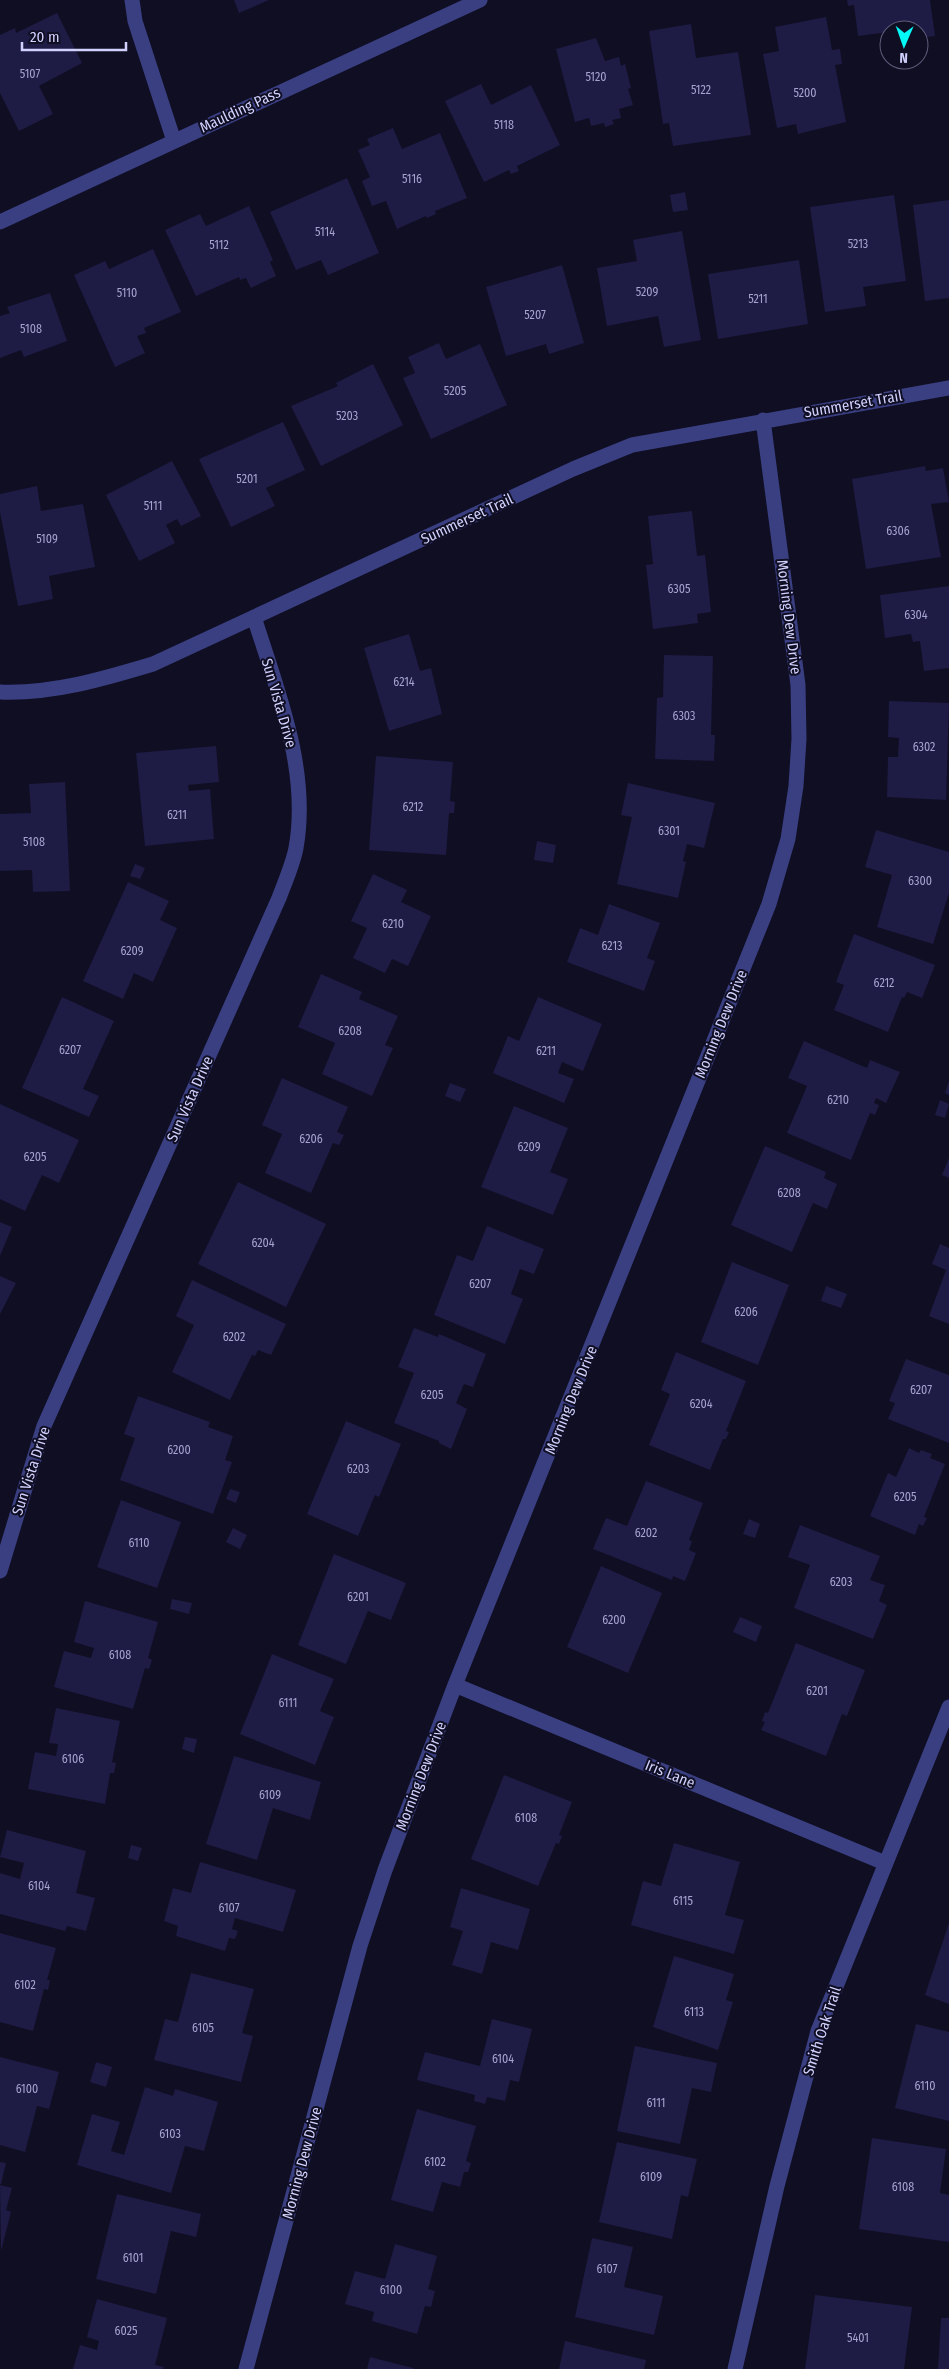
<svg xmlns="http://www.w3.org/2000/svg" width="949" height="2369" font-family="'Fira Sans Condensed',sans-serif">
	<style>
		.building { fill: #1e1b44 }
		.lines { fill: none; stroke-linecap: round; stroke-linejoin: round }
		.street { stroke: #3a3f82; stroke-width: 15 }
		.labels { text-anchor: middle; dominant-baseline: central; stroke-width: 4; stroke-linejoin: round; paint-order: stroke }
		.number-label { font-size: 12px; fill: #a4a4d0 }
		.street-label { font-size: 15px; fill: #d1d1fe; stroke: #100e23 }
	</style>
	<rect width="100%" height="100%" fill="#100e23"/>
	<path class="building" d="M234,0H269L239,13Z
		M847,0H930L935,36L919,38V30H889V32L858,36L854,5L848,6Z
		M57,13L82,63L39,86L53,114L19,131L0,93V35L15,28L16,33Z
		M826,17L832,50L840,49L842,64L835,65L846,122L798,134L796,124L777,128L763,54L779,51L775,27Z
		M691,24L696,58L738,52L751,135L673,146L669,123L663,124L649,31Z
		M596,38L605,61L619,57L621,66L625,64L631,88L628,89L633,105L619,109L621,118L612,120L614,124L605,127L604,123L591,126L589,118L575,122L556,49Z
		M481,84L491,105L531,85L560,145L517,166L519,171L511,174L509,170L484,182L445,101Z
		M393,128L402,149L440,133L467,198L435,211L436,214L427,218L426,216L397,229L386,201L372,206L362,181L370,177L358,150L370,145L367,139Z
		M347,178L379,253L328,275L321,260L296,270L270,212Z
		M685,192L688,210L673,212L670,195Z
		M894,195L906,281L863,287L866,306L825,312L810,207Z
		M949,200V298L925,301L913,205Z
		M249,206L273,260L270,262L276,276L251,288L246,278L240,280L239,277L196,296L165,230L200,214L206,226Z
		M682,231L701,340L664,347L658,316L607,326L597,268L637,261L633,240Z
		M153,249L181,312L144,328L146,333L137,336L145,353L115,367L74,275L105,261L109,269Z
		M799,260L808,324L718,339L708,274Z
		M562,265L584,343L549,354L546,344L506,356L486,287Z
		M50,293L67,341L24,357L21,350L0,358V316L10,313L7,307Z
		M439,343L446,359L480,344L507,405L431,439L403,378L415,373L408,357Z
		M373,364L403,425L321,466L291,406L338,386L336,383Z
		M283,422L305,470L266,488L275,506L231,527L199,459Z
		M172,461L201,516L181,526L177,519L166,525L175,543L139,561L106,495Z
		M925,466L926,471L943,468L949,502L931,504L941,557L866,569L852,479Z
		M37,486L41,511L83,504L95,567L49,576L53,599L18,606L0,512V494Z
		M692,511L697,556L705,555L711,612L697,614L698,623L653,629L646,565L653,564L648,516Z
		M949,586V668L924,671L920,641L913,642L911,634L885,638L880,595Z
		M409,634L420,671L431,668L442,714L389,731L364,648Z
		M664,655L713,656L711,735H715L714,761L655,759L657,698L663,697Z
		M889,701L949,703L946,800L887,797L888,757H898L899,738L888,737Z
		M216,746L219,782L188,785L189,791L210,789L214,839L145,846L136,753Z
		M376,756L453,762L450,801L455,802L454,813H449L446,855L369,850Z
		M65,782L70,891L33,892L32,870L0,871V814L31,813L29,784Z
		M628,783L715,803L704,848L687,844L683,861L686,862L678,898L617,884L632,817L621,815Z
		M876,830L949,852V893L933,944L877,927L892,875L865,867Z
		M537,841L556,845L553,863L534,860Z
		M135,864L145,868L140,879L130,876Z
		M373,874L407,890L401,902L431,916L408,966L392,959L385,973L353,958L367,928L351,921Z
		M128,882L169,901L160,920L177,928L153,982L134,973L123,999L83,981Z
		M609,904L660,923L647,958L655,961L644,991L567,962L580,928L598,935Z
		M854,934L935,965L922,998L907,992L904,998L902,997L888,1032L834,1010L844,985L836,982Z
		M321,974L362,992L359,999L398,1016L385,1045L393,1048L372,1096L322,1074L335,1043L298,1027Z
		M62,997L114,1021L83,1089L99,1096L89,1117L22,1088Z
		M538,997L602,1024L583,1071L562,1062L558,1073L574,1079L564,1103L493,1073L508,1036L519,1041Z
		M804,1041L867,1068L870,1060L900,1072L886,1103L876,1098L874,1103L879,1105L875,1115L870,1113L851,1160L787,1133L807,1086L788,1078Z
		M282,1078L348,1107L337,1132L344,1135L339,1145L333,1143L311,1193L265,1173L282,1134L262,1125Z
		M949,1081V1095L945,1093Z
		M450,1083L466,1089L460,1102L445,1096Z
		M940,1100L949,1104L945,1118L935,1115Z
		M0,1104L79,1140L59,1183L42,1175L25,1211L0,1199Z
		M514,1106L568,1128L550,1172L568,1179L553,1215L481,1187Z
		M765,1146L826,1172L824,1178L837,1184L827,1209L813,1203L792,1252L731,1225Z
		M949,1158V1178L942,1175Z
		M238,1182L326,1224L286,1307L198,1264Z
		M0,1222L12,1227L0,1256Z
		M487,1226L544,1249L534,1274L520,1269L511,1294L523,1299L505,1344L434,1315L457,1255L473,1261Z
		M940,1244L949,1248V1324L929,1316L946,1270L932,1264Z
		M732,1262L789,1285L758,1365L701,1342Z
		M0,1276L16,1283L0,1314Z
		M192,1280L286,1324L271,1355L258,1350L255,1356L252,1355L230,1400L172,1372L194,1325L176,1316Z
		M826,1286L847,1294L841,1308L821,1301Z
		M414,1328L438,1337L439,1334L486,1354L473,1387L464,1384L456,1403L467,1409L451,1449L439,1443V1441L394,1423L414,1373L398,1367Z
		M676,1352L746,1381L726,1431L729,1432L726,1439H723L710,1470L649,1445L670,1394L661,1390Z
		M906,1359L949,1375V1443L888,1419L895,1403L889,1401Z
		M138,1396L210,1422L208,1427L233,1436L225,1460L232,1462L213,1514L120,1480L135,1438L124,1434Z
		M346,1421L401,1444L379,1497L375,1495L358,1536L307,1514Z
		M909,1448L919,1453L921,1450L932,1454L930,1458L945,1464L924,1517L927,1518L923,1526L919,1524L915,1535L870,1516L888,1473L896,1477Z
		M646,1481L703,1503L689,1540L692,1541L689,1550L696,1553L685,1581L673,1576L672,1580L593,1549L606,1518L627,1526Z
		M230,1489L240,1492L236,1503L226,1499Z
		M121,1500L181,1522L157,1588L97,1567Z
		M749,1519L760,1524L755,1538L743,1534Z
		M800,1525L880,1556L870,1580L885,1585L879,1601L887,1605L873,1639L794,1608L810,1565L788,1557Z
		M233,1528L247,1535L240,1549L226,1542Z
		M334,1554L406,1583L391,1620L368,1611L346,1664L298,1645Z
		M601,1566L662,1593L628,1673L567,1647Z
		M172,1599L192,1603L189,1614L170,1609Z
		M85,1601L158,1622L148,1658L152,1660L149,1669L145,1668L133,1709L54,1687L64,1651L91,1658L94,1648L74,1642Z
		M740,1617L762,1626L756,1642L733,1632Z
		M796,1643L865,1670L847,1716L842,1714L826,1756L761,1730L765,1722L762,1721L765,1712L768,1713Z
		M272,1654L334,1679L320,1711L334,1717L315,1765L240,1734Z
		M56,1708L120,1721L112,1762L116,1763L114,1773H110L105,1804L28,1789L35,1752L56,1756L58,1744L49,1743Z
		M185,1737L197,1739L194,1753L182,1749Z
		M234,1756L321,1782L310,1820L273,1808L257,1860L206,1844Z
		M504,1775L572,1802L559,1835L562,1836L559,1844L556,1843L538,1886L471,1859Z
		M7,1830L86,1851L76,1893L95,1898L86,1931L67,1926L65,1931L0,1914V1873L20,1879L24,1863L0,1857Z
		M674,1843L740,1862L725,1915L744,1920L734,1954L631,1925L643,1881L661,1886Z
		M131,1845L142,1848L138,1861L128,1858Z
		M200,1862L296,1890L283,1932L235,1918L232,1929L238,1931L235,1939L229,1938L225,1951L176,1936L178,1926L164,1921L173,1888L191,1893Z
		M461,1888L530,1909L518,1950L491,1942L482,1974L452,1965L463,1931L450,1927Z
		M949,1923V2004L925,1995Z
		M0,1933L56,1948L47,1980H50L48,1990L44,1989L33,2031L0,2022Z
		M674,1956L734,1974L726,2000L733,2002L718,2050L653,2027Z
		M191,1973L254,1989L242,2033L253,2036L241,2082L154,2060L165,2019L178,2022Z
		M492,2019L532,2029L519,2082L510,2080L505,2101L487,2097L485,2104L474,2101L475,2095L417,2080L425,2052L480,2066Z
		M916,2024L949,2032V2121L895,2108Z
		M635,2046L717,2063L711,2092L692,2088L680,2144L617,2131Z
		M0,2057L59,2072L49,2109L37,2106L25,2152L0,2145Z
		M96,2062L112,2067L106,2087L90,2082Z
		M145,2087L173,2096L175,2089L218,2102L204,2151L185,2146L171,2193L77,2165L92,2114L120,2122L111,2151L124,2155Z
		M417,2109L476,2126L466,2161L471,2163L468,2172H464L460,2187L442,2182L433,2212L391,2200Z
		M872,2138L946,2149L940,2193L949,2195V2242L859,2229Z
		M617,2142L697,2159L688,2197L681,2195L672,2239L599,2222Z
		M0,2162L6,2163L1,2184H0Z
		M0,2185L12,2188L6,2210L11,2212L1,2251Z
		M117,2194L201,2214L196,2237L171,2231L156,2294L96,2279Z
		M592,2238L633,2247L624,2287L663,2296L654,2335L575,2317Z
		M395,2244L437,2256L428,2289L435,2291L431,2307L425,2306L417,2334L372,2321L374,2312L345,2304L355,2271L385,2279Z
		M815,2295L912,2307L904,2369H805Z
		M97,2299L167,2318L155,2365L164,2367L163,2369H73L80,2345L97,2350L99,2341L87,2337Z
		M941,2318H949V2369H938Z
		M565,2341L646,2360L644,2369H559Z
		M370,2357L413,2368V2369H367Z"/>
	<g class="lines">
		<path class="street" d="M132,0L135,21L174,141
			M0,222L480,0
			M0,692C53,694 103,679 153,664L573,469L632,445L949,388
			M0,1571L44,1426L279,898C285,882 293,864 296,848C310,770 277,690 254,617
			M455,1685L885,1863
			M246,2369L360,1946L385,1870L455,1685L769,904L788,839L796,786L799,739L798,685L763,420
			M735,2369L777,2186L818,2031L949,1707"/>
	</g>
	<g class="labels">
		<g class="number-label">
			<text x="30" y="74">5107</text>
			<text x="596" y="77">5120</text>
			<text x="701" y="90">5122</text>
			<text x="805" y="93">5200</text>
			<text x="504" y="125">5118</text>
			<text x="412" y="179">5116</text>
			<text x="325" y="232">5114</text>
			<text x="858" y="244">5213</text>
			<text x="219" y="245">5112</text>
			<text x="647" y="292">5209</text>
			<text x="127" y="293">5110</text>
			<text x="758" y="299">5211</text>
			<text x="535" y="315">5207</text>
			<text x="31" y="329">5108</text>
			<text x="455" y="391">5205</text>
			<text x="347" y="416">5203</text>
			<text x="247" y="479">5201</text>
			<text x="153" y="506">5111</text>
			<text x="898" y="531">6306</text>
			<text x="47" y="539">5109</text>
			<text x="679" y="589">6305</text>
			<text x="916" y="615">6304</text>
			<text x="404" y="682">6214</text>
			<text x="684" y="716">6303</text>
			<text x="924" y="747">6302</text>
			<text x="413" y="807">6212</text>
			<text x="177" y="815">6211</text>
			<text x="669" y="831">6301</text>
			<text x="34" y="842">5108</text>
			<text x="920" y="881">6300</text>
			<text x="393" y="924">6210</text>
			<text x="612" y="946">6213</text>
			<text x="132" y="951">6209</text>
			<text x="884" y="983">6212</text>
			<text x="350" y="1031">6208</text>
			<text x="70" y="1050">6207</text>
			<text x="546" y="1051">6211</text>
			<text x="838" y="1100">6210</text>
			<text x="311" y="1139">6206</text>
			<text x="529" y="1147">6209</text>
			<text x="35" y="1157">6205</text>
			<text x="789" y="1193">6208</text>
			<text x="263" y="1243">6204</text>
			<text x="480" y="1284">6207</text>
			<text x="746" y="1312">6206</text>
			<text x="234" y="1337">6202</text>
			<text x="921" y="1390">6207</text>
			<text x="432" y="1395">6205</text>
			<text x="701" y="1404">6204</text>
			<text x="179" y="1450">6200</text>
			<text x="358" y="1469">6203</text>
			<text x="905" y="1497">6205</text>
			<text x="646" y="1533">6202</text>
			<text x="139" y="1543">6110</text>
			<text x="841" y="1582">6203</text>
			<text x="358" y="1597">6201</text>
			<text x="614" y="1620">6200</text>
			<text x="120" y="1655">6108</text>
			<text x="817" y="1691">6201</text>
			<text x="288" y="1703">6111</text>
			<text x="73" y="1759">6106</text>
			<text x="270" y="1795">6109</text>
			<text x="526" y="1818">6108</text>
			<text x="39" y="1886">6104</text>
			<text x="683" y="1901">6115</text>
			<text x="229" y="1908">6107</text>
			<text x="25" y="1985">6102</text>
			<text x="694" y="2012">6113</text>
			<text x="203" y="2028">6105</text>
			<text x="503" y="2059">6104</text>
			<text x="925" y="2086">6110</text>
			<text x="27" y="2089">6100</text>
			<text x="656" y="2103">6111</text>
			<text x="170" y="2134">6103</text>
			<text x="435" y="2162">6102</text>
			<text x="651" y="2177">6109</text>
			<text x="903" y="2187">6108</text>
			<text x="133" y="2258">6101</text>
			<text x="607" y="2269">6107</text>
			<text x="391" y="2290">6100</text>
			<text x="126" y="2331">6025</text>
			<text x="858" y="2338">5401</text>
		</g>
		<g class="street-label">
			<text transform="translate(240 110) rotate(-25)">Maulding Pass</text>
			<text transform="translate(853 404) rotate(-10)">Summerset Trail</text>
			<text transform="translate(467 519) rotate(-25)">Summerset Trail</text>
			<text transform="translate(789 617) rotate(83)">Morning Dew Drive</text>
			<text transform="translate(279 703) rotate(74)">Sun Vista Drive</text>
			<text transform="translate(721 1024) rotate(-68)">Morning Dew Drive</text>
			<text transform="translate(190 1099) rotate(-66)">Sun Vista Drive</text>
			<text transform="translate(571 1400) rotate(-68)">Morning Dew Drive</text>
			<text transform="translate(31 1471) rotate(-72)">Sun Vista Drive</text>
			<text transform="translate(670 1774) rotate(22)">Iris Lane</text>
			<text transform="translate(421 1776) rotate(-69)">Morning Dew Drive</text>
			<text transform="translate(822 2031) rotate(-72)">Smith Oak Trail</text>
			<text transform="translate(302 2163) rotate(-75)">Morning Dew Drive</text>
		</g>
	</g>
	<g transform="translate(904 45) rotate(182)"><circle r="24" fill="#100e23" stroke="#5d5c7b"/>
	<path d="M0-4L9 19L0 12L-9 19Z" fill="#03f9f5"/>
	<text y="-8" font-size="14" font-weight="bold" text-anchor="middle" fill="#d1d1fe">N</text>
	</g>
	<path d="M22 42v8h104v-8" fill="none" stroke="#d1d1fe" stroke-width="2.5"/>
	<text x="30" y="42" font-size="15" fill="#d1d1fe" stroke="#100e23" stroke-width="4" paint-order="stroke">20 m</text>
</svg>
